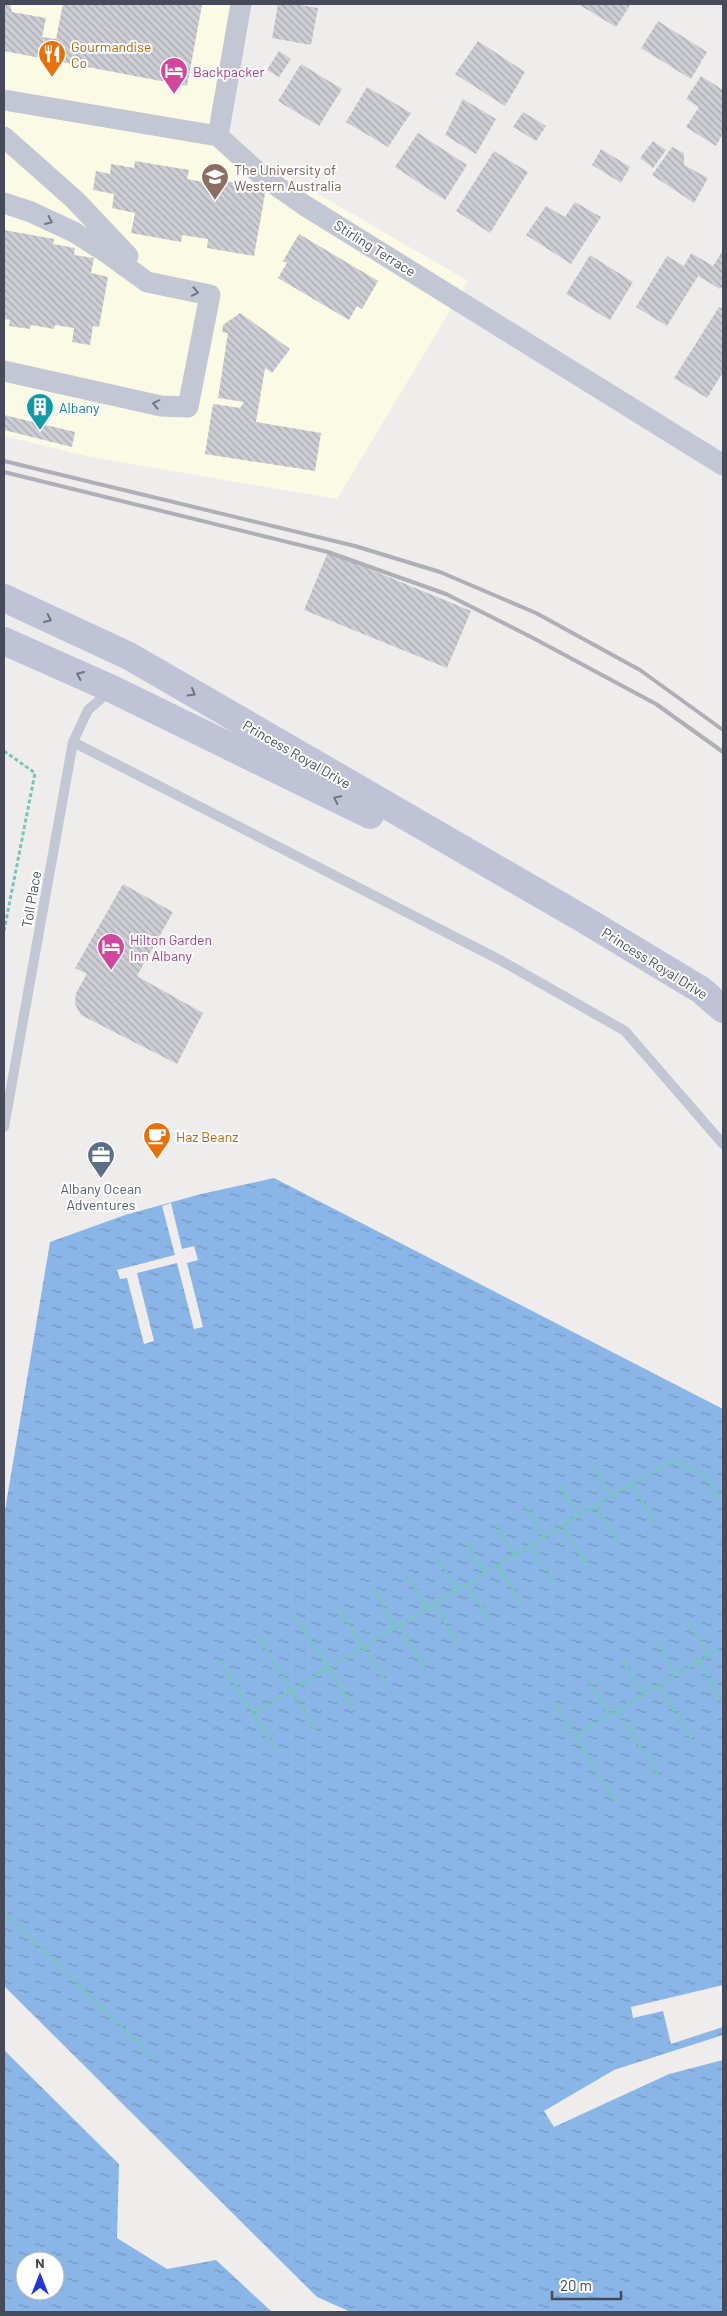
<svg xmlns="http://www.w3.org/2000/svg" width="727" height="2316" font-family="Barlow,sans-serif">
	<style>
		.commercial { fill: #fafae5 }
		.water { fill: url(#water-ripples); fill-rule: evenodd }
		.pier { fill: #efedec }
		.building { fill: url(#building-back-hatch) }
		.lines { fill: none; stroke-linecap: round; stroke-linejoin: round }
		.path { stroke: #75c8b9; stroke-width: 3; stroke-dasharray: 4 2.5; stroke-linecap: butt }
		.lane { stroke: #c3c7d3; stroke-width: 10 }
		.street { stroke: #c3c7d3; stroke-width: 21 }
		.secondary { stroke: #bfc3d5; stroke-width: 28 }
		.rail { stroke: #afafb7; stroke-width: 4 }
		.oneway { stroke: #727684 }
		.oneway2 { stroke: #707484 }
		.labels { text-anchor: middle; dominant-baseline: central; stroke-width: 4; stroke-linejoin: round; paint-order: stroke }
		.food-label { font-size: 14px; fill: #c56008; stroke: #fff; text-anchor: start }
		.hotel-label { font-size: 14px; fill: #b23c85; stroke: #fff; text-anchor: start }
		.education-label { font-size: 14px; fill: #785e54; stroke: #fff; text-anchor: start }
		.street-label { font-size: 14px; fill: #464a59; stroke: #fff }
		.culture-label { font-size: 14px; fill: #0d838f; stroke: #fff; text-anchor: start }
		.service-label { font-size: 14px; fill: #4e5e75; stroke: #fff }
	</style>
	<defs>
		<pattern id="water-ripples" width="26" height="14" patternUnits="userSpaceOnUse" patternTransform="scale(1.25)"><rect width="26" height="14" fill="#8ab6e7"/><path d="M2 4q2-2 4 0t4 0M15 11q2-2 4 0t4 0" fill="none" stroke="#7396be"/></pattern>
		<pattern id="building-back-hatch" width="6" height="6" patternUnits="userSpaceOnUse" patternTransform="scale(1.25)"><rect width="6" height="6" fill="#cdcdd4"/><path d="M-1 5l2 2M0 0l6 6M5-1l2 2" fill="none" stroke="#a8a8af"/></pattern>
	</defs>
	<rect width="100%" height="100%" fill="#efedec"/>
	<path class="commercial" d="M4,4H241L218,136L468,281L337,499L90,457L4,436Z"/>
	<path class="water" d="M274,1178L723,1409V2035L614,2070L544,2111L554,2127L669,2074L723,2060V2312H351L317,2297L4,1986V1516L50,1242L125,1215L201,1194Z
		M4,2050L119,2164L117,2238L167,2269L216,2260L272,2312H4ZM25,2261H55V2291H25Z"/>
	<path class="pier" d="M171,1203L182,1249L194,1246L198,1260L187,1263L203,1327L194,1329L177,1263L137,1273L154,1341L144,1344L127,1278L120,1279L117,1270L175,1255L162,1206Z
		M723,1985V2027L671,2044L663,2011L633,2018L631,2007Z"/>
	<path class="building" d="M4,4H10L12,12L46,18L42,37L56,39L63,4L202,5L187,86L4,51Z
		M278,4H294L318,8L311,45L272,38Z
		M578,4H631L616,27Z
		M658,21L707,52L691,79L641,48Z
		M478,41L525,72L505,106L455,74Z
		M279,51L291,59L279,77L267,70Z
		M301,64L342,89L319,126L278,101Z
		M701,76L723,90V133L716,146L686,127L699,107L686,99Z
		M367,87L411,113L388,147L346,122Z
		M463,99L496,119L476,154L445,135Z
		M523,112L546,126L536,141L513,127Z
		M418,133L467,165L445,200L395,167Z
		M653,141L666,150L653,168L640,158Z
		M672,147L684,153V165L708,178L694,203L652,175Z
		M601,149L630,167L621,183L592,165Z
		M494,151L528,172L490,233L456,211Z
		M135,161L189,170L187,179L225,186L226,181L266,188L254,256L207,248L208,239L182,235L181,242L131,233L135,213L112,208L114,194L93,190L96,171L110,174L111,164L134,168Z
		M575,202L601,217L571,264L526,235L546,206L565,217Z
		M4,230L54,239L53,244L75,248L74,255L94,258L91,273L108,277L99,327L93,326L90,345L72,342L74,328L55,325L54,329L31,325L30,329L9,326L10,320L4,319Z
		M299,234L378,281L362,309L357,306L349,320L278,278L287,263L283,261Z
		M723,250V286L720,289L698,276L667,326L636,307L667,256L684,266L691,253L713,266Z
		M590,255L633,282L610,320L566,294Z
		M719,307L723,309V372L707,398L674,378Z
		M240,313L290,349L272,373L265,368L256,422L321,433L315,471L205,454L213,404L240,408L244,402L218,398L228,333L222,332L223,325Z
		M4,415L75,432L72,447L4,430Z
		M328,552L471,611L447,668L304,610Z
		M123,884L173,912L137,976L203,1013L177,1064L81,1015L75,1004L76,993L87,974L75,968Z"/>
	<g class="lines">
		<path class="path" d="M4,751L35,773L4,931
			M593,1465L612,1496
			M631,1484L655,1523
			M560,1485L579,1516
			M525,1506L544,1537
			M596,1506L620,1545
			M496,1524L515,1555
			M563,1525L587,1565
			M466,1542L485,1573
			M531,1545L554,1584
			M438,1559L457,1590
			M498,1565L522,1604
			M408,1577L427,1608
			M467,1584L491,1623
			M373,1587L395,1628
			M722,1601L723,1603
			M434,1604L458,1643
			M338,1608L363,1647
			M295,1615L353,1709
			M688,1621L709,1655
			M399,1625L424,1666
			M259,1637L316,1731
			M656,1641L677,1675
			M364,1647L389,1687
			M221,1661L253,1714L631,1484L675,1461L705,1475L723,1503
			M623,1661L643,1695
			M698,1661L723,1702
			M589,1681L610,1715
			M659,1685L693,1741
			M554,1703L575,1736
			M618,1710L658,1774
			M253,1714L279,1754
			M615,1801L575,1736L723,1646
			M4,1911L155,2060"/>
		<path class="lane" d="M73,742L500,960L625,1031L723,1144
			M4,1127L73,742L88,710L111,690"/>
		<path class="street" d="M4,100L218,136L261,175L304,205L723,465
			M218,136L241,4
			M4,137L75,200L128,256
			M4,203L31,212L74,232L107,253L147,282L210,295L188,407L161,406L4,371"/>
		<path class="secondary" d="M4,598L129,656L585,920L701,990L723,1009
			M4,641L112,689L370,815"/>
		<path class="rail" d="M4,461L355,546L440,572L536,613L640,670L723,730
			M4,472L328,552L446,594L535,639L656,704L723,752"/>
	</g>
	<defs><path id="oneway-chevron" d="M-2-3.5L2.5 0L-2 3.5" fill="none" stroke-width="1.6" stroke-linecap="round" stroke-linejoin="round" transform="scale(1.25)"/></defs>
	<g class="oneway">
		<use href="#oneway-chevron" transform="translate(49 221) rotate(25)"/>
		<use href="#oneway-chevron" transform="translate(195 292) rotate(11)"/>
		<use href="#oneway-chevron" transform="translate(156 404) rotate(-169)"/>
	</g>
	<g class="oneway2">
		<use href="#oneway-chevron" transform="translate(48 619) rotate(25)"/>
		<use href="#oneway-chevron" transform="translate(80 675) rotate(-156)"/>
		<use href="#oneway-chevron" transform="translate(192 693) rotate(30)"/>
		<use href="#oneway-chevron" transform="translate(337 799) rotate(-154)"/>
	</g>
	<defs>
		<symbol id="restaurant-pin" viewBox="-11 -11 22 30"><path d="M0 17L-7.5 6A9.5 9.5 0 1 1 7.5 6Z" fill="#e8710a" stroke="#fff"/><path d="M-5-6h1v4h1v-4h1v4h1v-4h1v5L-1.5 .5V6h-2V.5L-5-1ZM5-6V6H3V1.5H1.5Q1.5-4 5-6Z" fill="#fff"/></symbol>
		<symbol id="hotel-pin" viewBox="-11 -11 22 30"><path d="M0 17L-7.5 6A9.5 9.5 0 1 1 7.5 6Z" fill="#d1479c" stroke="#fff"/><path d="M-6-4.5h1.5V1H6V5H4.5V3h-9V5H-6ZM-4 0a1.8 1.8 0 1 1 3.6 0ZM.5 0V-2.5h3Q6-2.5 6 0Z" fill="#fff"/></symbol>
		<symbol id="university-pin" viewBox="-11 -11 22 30"><path d="M0 17L-7.5 6A9.5 9.5 0 1 1 7.5 6Z" fill="#8d6e63" stroke="#fff"/><path d="M0-5L7-2L0 1L-7-2ZM-4 1L0 2.5L4 1V4Q0 6-4 4Z" fill="#fff"/></symbol>
		<symbol id="building-pin" viewBox="-11 -11 22 30"><path d="M0 17L-7.5 6A9.5 9.5 0 1 1 7.5 6Z" fill="#0f9aa8" stroke="#fff"/><path d="M-4-6H4V6H1V3H-1V6H-4ZM-2.5-4.3h1.7v1.8h-1.7ZM.8-4.3h1.7v1.8H.8ZM-2.5-1h1.7V.8h-1.7ZM.8-1h1.7V.8H.8Z" fill="#fff"/></symbol>
		<symbol id="cafe-pin" viewBox="-11 -11 22 30"><path d="M0 17L-7.5 6A9.5 9.5 0 1 1 7.5 6Z" fill="#e8710a" stroke="#fff"/><path d="M-5.5-4.5H6V0H3Q3 3.5 0 3.5H-2.5Q-5.5 3.5-5.5 0ZM3-3.2v2h1.7v-2ZM-6 4.5H4V6H-6Z" fill="#fff"/></symbol>
		<symbol id="office-pin" viewBox="-11 -11 22 30"><path d="M0 17L-7.5 6A9.5 9.5 0 1 1 7.5 6Z" fill="#5c6f8a" stroke="#fff"/><path d="M-6-3h4V-5.5h4V-3h4V5H-6ZM-1-4.5V-3h2v-1.5ZM-6 0V1H6V0Z" fill="#fff"/></symbol>
	</defs>
	<g fill-rule="evenodd">
		<use href="#restaurant-pin" x="36" y="38" width="32" height="43"/>
		<use href="#hotel-pin" x="158" y="55" width="32" height="43"/>
		<use href="#university-pin" x="199" y="161" width="32" height="43"/>
		<use href="#building-pin" x="24" y="391" width="32" height="43"/>
		<use href="#hotel-pin" x="95" y="931" width="32" height="43"/>
		<use href="#cafe-pin" x="141" y="1120" width="32" height="43"/>
		<use href="#office-pin" x="85" y="1139" width="32" height="43"/>
	</g>
	<g class="labels">
		<g class="food-label">
			<text x="71" y="46">Gourmandise<tspan x="71" dy="16">Co</tspan></text>
			<text x="176" y="1136">Haz Beanz</text>
		</g>
		<g class="hotel-label">
			<text x="193" y="71">Backpacker</text>
			<text x="130" y="939">Hilton Garden<tspan x="130" dy="16">Inn Albany</tspan></text>
		</g>
		<g class="education-label">
			<text x="234" y="169">The University of<tspan x="234" dy="16">Western Australia</tspan></text>
		</g>
		<g class="street-label">
			<text transform="translate(375 248) rotate(32)">Stirling Terrace</text>
			<text transform="translate(297 754) rotate(30)">Princess Royal Drive</text>
			<text transform="translate(31 899) rotate(-80)">Toll Place</text>
			<text transform="translate(655 963) rotate(32)">Princess Royal Drive</text>
		</g>
		<g class="culture-label">
			<text x="59" y="407">Albany</text>
		</g>
		<g class="service-label">
			<text x="101" y="1188">Albany Ocean<tspan x="101" dy="16">Adventures</tspan></text>
		</g>
	</g>
	<rect width="727" height="2316" fill="none" stroke="#464a59" stroke-width="10"/>
	<g transform="translate(40 2276)"><circle r="24" fill="#ffffff" stroke="#b5b7bd"/>
	<path d="M0-4L9 19L0 12L-9 19Z" fill="#2036d5"/>
	<text y="-8" font-size="14" font-weight="bold" text-anchor="middle" fill="#464a59">N</text>
	</g>
	<path d="M552 2291v8h69v-8" fill="none" stroke="#464a59" stroke-width="2.5"/>
	<text x="560" y="2291" font-size="15" fill="#464a59" stroke="#ffffff" stroke-width="4" paint-order="stroke">20 m</text>
</svg>
